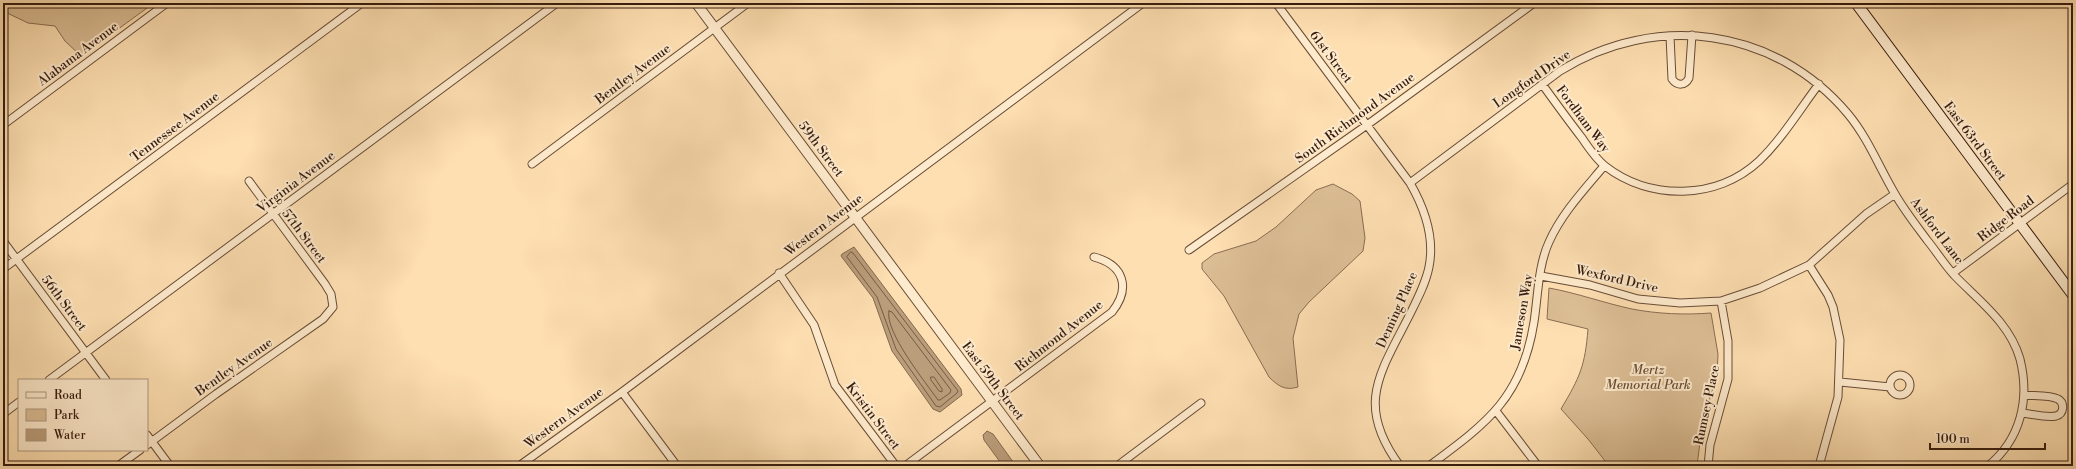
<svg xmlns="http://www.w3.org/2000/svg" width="2076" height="469" font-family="'Libre Bodoni',serif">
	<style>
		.green { fill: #dcbe95; stroke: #896d52 }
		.water { fill: #ba9d7a; stroke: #85694f }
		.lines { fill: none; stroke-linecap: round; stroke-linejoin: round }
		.shore { stroke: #785c44; stroke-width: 1 }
		.minor-casing { stroke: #684d37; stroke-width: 9 }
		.tertiary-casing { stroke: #684d37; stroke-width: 11 }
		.secondary-casing { stroke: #361c0e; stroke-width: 12 }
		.minor { stroke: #feeacc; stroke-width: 7 }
		.tertiary { stroke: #feeacc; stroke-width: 9 }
		.secondary { stroke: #feeacc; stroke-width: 10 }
		.labels { text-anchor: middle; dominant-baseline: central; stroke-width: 4; stroke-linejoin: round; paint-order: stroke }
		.street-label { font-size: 13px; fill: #361c0e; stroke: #feeacc }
		.park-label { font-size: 13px; font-style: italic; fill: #684d36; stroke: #feeacc }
	</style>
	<rect width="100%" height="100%" fill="#fedfb1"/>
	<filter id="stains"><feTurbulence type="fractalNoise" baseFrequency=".005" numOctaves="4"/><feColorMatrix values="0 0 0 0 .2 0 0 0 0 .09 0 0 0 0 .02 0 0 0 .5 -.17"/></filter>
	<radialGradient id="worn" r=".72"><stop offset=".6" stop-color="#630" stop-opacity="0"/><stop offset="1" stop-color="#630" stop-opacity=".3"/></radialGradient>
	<path class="green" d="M3,3H154L81,56L65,41L55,26L28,23L3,11Z
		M1333,184L1352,194L1360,201L1365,238L1363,251L1309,302L1299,314L1293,338L1298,387C1285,391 1278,386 1269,377L1224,296L1202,269V263L1214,254L1256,241L1276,227L1316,190Z
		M1549,288C1577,293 1604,303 1632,309C1658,314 1685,315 1711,313L1718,354L1717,374L1702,426L1697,466H1609L1588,439L1561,409C1580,377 1585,366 1588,329L1547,319Z"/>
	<path class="water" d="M854,247L961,389L962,395L940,412L933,409L892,351L873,298L841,256L842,254Z
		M987,431L993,434L1016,466H1003L984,440L983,435Z"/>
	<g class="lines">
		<path class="shore" d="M851,252L853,253L958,391L957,393L940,407L936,406L896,349L877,297L847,257Z
			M889,311L892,312L951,390L950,393L940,400H938C926,383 884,331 889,311Z
			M931,377H934L942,389V392L939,391L931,380Z"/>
		<defs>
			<path id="minor" d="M1276,3L1410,183C1425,209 1435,237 1429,267C1426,282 1419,296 1412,310C1382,371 1353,403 1400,466
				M1670,36L1672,79C1677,86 1685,86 1689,78L1692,35
				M1542,84C1555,102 1568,120 1582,138C1588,147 1596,159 1605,166C1650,201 1717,200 1759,161C1782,139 1800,109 1819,84
				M3,125L167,3
				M532,164L748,3
				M1410,183L1560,71C1655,12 1775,27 1848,114C1868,138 1879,167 1895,194C1904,210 1916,225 1927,240C1936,251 1944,264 1954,275C1978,300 2010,323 2020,359C2030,399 2021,439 1988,466
				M3,241L106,380
				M1189,250L1367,125L1534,3
				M1809,265L1828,295L1833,307L1840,340L1838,397L1819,466
				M3,269L362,3
				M779,273L814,325L835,385L896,466
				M1953,273L2073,184
				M1541,276L1590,285L1638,299L1680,303L1721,301L1760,288L1809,265L1866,214L1895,194
				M1890 385a10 10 0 1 1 20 0a10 10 0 1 1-20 0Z
				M49,380L557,3
				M1840,382L1890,387
				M622,392L677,466
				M1496,411L1538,466
				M2022,413C2032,414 2046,418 2056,416C2064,414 2065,403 2058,399C2050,395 2034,396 2024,395
				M3,414L19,402
				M147,435L170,466
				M147,445L216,394L323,319L333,307L331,294L325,284L249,181
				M118,466L140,450
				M519,466L622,392L1143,3
				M905,466L1112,312C1131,288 1124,265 1094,257
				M1117,466L1201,403
				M1429,466C1487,423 1522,398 1534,322C1538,296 1538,266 1549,242C1562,213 1584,190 1604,166
				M1708,466L1710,445L1728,379V341L1721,301"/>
			<path id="tertiary" d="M696,3L1040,466"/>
			<path id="secondary" d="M1856,3L2073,295"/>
		</defs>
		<use href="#minor" class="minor-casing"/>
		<use href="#tertiary" class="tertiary-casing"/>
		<use href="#secondary" class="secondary-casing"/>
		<use href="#minor" class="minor"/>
		<use href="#tertiary" class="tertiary"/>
		<use href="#secondary" class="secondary"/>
	</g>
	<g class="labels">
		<g class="street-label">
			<text transform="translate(78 54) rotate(-37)">Alabama Avenue</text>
			<text transform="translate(1331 57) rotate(53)">61st Street</text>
			<text transform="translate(633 74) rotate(-37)">Bentley Avenue</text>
			<text transform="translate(1532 79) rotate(-35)">Longford Drive</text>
			<text transform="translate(1355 118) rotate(-36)">South Richmond Avenue</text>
			<text transform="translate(1583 119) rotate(53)">Fordham Way</text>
			<text transform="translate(175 127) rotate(-37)">Tennessee Avenue</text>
			<text transform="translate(1975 141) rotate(53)">East 63rd Street</text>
			<text transform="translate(821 149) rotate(53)">59th Street</text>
			<text transform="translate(296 182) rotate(-37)">Virginia Avenue</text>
			<text transform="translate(2006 219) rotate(-37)">Ridge Road</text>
			<text transform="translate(824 225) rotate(-37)">Western Avenue</text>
			<text transform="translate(1937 231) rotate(53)">Ashford Lane</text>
			<text transform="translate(304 236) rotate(53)">57th Street</text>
			<text transform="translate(1617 279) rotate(13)">Wexford Drive</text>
			<text transform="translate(64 303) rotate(53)">56th Street</text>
			<text transform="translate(1397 310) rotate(-66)">Deming Place</text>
			<text transform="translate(1522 312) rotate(-80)">Jameson Way</text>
			<text transform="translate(1059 336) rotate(-38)">Richmond Avenue</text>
			<text transform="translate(234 367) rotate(-35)">Bentley Avenue</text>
			<text transform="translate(993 381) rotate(53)">East 59th Street</text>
			<text transform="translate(1707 405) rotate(-78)">Rumsey Place</text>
			<text transform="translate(873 416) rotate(53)">Kristin Street</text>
			<text transform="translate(564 418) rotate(-36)">Western Avenue</text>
		</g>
		<g class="park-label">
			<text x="1648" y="370">Mertz<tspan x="1648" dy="15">Memorial Park</tspan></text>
		</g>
	</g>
	<rect width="2076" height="469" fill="none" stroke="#fedfb1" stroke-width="16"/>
	<rect x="4" y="4" width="2068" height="461" fill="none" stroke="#361c0e" stroke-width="2"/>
	<rect x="8" y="8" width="2060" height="453" fill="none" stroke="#361c0e"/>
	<rect x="18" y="379" width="130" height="72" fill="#feeacc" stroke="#ae9880"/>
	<rect x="26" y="392" width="20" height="6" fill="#feeacc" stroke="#ae9880"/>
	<text x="54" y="399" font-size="12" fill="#361c0e">Road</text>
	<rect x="26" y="409" width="20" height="12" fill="#dcbe95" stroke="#ae9880"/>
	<text x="54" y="419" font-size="12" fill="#361c0e">Park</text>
	<rect x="26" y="429" width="20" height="12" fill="#ba9d7a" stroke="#ae9880"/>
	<text x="54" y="439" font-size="12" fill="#361c0e">Water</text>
	<path d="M1930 443v6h115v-6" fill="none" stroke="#361c0e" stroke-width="2"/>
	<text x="1936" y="443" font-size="12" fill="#361c0e" stroke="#feeacc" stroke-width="3" paint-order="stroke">100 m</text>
	<rect width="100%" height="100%" filter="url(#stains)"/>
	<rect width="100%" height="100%" fill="url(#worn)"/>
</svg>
